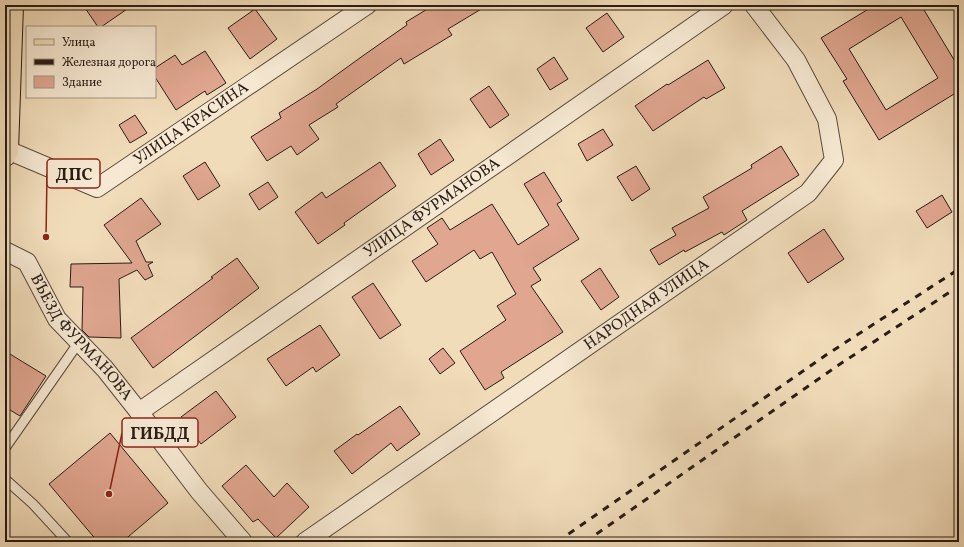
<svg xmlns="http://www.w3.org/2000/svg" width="964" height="547" font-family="Vollkorn,serif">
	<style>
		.building { fill: #e0a690; stroke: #291c15; fill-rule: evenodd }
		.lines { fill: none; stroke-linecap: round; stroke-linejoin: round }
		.service-casing { stroke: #5b4c3e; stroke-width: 11 }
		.minor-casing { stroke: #5b4c3e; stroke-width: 20 }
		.primary-casing { stroke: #291c15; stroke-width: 24 }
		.service { stroke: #f6e8d2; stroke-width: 9 }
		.minor { stroke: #f6e8d2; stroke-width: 18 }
		.primary { stroke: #f1dcba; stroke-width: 22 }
		.rail { stroke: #291c15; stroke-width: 3; stroke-dasharray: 7 7; stroke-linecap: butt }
		.labels { text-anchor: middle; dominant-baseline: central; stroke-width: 3; stroke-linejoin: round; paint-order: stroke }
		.street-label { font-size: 16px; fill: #291c15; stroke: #f6e8d2 }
		.leader { fill: none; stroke: #8f2418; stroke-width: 1.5 }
		.callout-dot { fill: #8f2418; stroke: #f6e8d2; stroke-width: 1.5 }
		.callout { fill: #f6e8d2; stroke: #8f2418; stroke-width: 1.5 }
		.callout-label { font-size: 17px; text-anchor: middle; font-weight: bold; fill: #291c15 }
	</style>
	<rect width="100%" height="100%" fill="#f1dcba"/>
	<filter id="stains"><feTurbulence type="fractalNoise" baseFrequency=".005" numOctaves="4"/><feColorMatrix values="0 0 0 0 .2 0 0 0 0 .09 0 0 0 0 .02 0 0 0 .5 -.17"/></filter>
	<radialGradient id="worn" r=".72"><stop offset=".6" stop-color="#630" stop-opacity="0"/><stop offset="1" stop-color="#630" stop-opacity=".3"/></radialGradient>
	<path class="building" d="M83,5H133L101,27H98Z
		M434,5H488L448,29L452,35L404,64L401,58L336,104L338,107L309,125L319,139L297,155L291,146L267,161L251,137L281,118L279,113L317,89L364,55L407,25L406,22Z
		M875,5H921L959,68V91L879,140L843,81L847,79L821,38ZM901,17L938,78L886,110L849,49Z
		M255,9L277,39L250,59L228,28Z
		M607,13L624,37L603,52L586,28Z
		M205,51L226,83L207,95L205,91L176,110L155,77V68L175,55L182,65Z
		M554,57L568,79L550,90L537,69Z
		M708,60L725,88L706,99L704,97L653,131L635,106L667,84L668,85Z
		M489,86L509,115L490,128L470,99Z
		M135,115L147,133L130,143L119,125Z
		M603,129L613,145L587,161L578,144Z
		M440,139L454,160L431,175L418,154Z
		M781,146L799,175L742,211L747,220L724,235L722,232L685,252L684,250L659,265L650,250L676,235L672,228L709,208L703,197L752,168L751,165Z
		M205,162L220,186L198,200L183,176Z
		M380,162L396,186L344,223L345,225L318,244L295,212L322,192L326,198Z
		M636,166L650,189L632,201L617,177Z
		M544,172L562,201L557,204L579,239L533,268L541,280L531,286L563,332L501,372L504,378L485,390L460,351L506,320L497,306L516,294L492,252L480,259L474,250L426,282L412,261L438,244L427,228L442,218L450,230L492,204L518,245L549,225L524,184Z
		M268,182L278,197L259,210L249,194Z
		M942,195L952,212L927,228L916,211Z
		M141,198L161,224L136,241L146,262H153L148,265L153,276L145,280L137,270L119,279L121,338L89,337L82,330L83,287H70L71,264L132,263L104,225Z
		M824,229L844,259L808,283L788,253Z
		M237,258L259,288L153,368L131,338L213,278L211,277Z
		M600,268L619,297L601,310L581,281Z
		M373,283L401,325L380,339L352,297Z
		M320,325L340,355L316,372L313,367L286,386L267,359Z
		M443,348L455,363L440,374L429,359Z
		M5,351L46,376L20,416L5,407Z
		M216,391L236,417L201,444L181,417Z
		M400,406L420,434L397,451L391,443L352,474L334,451L357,434L358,435Z
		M110,433L168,503L122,542H98L49,484Z
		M246,465L274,497L287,483L309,507L276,538L258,519L253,522L222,486Z"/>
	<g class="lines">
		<defs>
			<path id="service" d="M5,448L79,342
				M5,479L33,504L68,542"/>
			<g id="minor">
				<path id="s1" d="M5,149L97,188L367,5"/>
				<path id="s2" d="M5,251L27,262L57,319L105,369L139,412L199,491L243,542"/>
				<path id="s3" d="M139,412L724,5"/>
				<path id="s4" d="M305,542L808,193L834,160L827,119L796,60L754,5"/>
			</g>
			<path id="primary" d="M5,155L7,151L12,5"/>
		</defs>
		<use href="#service" class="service-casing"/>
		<use href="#minor" class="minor-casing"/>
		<use href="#primary" class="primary-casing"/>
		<use href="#service" class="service"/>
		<use href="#minor" class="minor"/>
		<use href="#primary" class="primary"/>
		<path class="rail" d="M557,542L826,355L959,269
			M585,542L837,366L959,286"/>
	</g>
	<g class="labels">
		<g class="street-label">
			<text stroke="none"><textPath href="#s1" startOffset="214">УЛИЦА КРАСИНА</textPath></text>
			<text stroke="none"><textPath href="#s3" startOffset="357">УЛИЦА ФУРМАНОВА</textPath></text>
			<text stroke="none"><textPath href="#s4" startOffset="416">НАРОДНАЯ УЛИЦА</textPath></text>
			<text stroke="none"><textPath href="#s2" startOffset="118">ВЪЕЗД ФУРМАНОВА</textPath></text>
		</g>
	</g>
	<path class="leader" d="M46 237L47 174M109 494L122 433"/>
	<g class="callout-dot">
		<circle cx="46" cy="237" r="4"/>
		<circle cx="109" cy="494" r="4"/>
	</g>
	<g class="callout">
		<rect x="47" y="159" width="53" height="29" rx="4"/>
		<rect x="122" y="418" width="76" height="29" rx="4"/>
	</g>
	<g class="callout-label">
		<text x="74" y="180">ДПС</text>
		<text x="160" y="439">ГИБДД</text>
	</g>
	<rect width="964" height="547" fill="none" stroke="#f1dcba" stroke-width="20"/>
	<rect x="6" y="6" width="952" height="535" fill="none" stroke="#291c15" stroke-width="2"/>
	<rect x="10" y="10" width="944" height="527" fill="none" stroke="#291c15"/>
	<rect x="26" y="26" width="130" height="72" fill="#f6e8d2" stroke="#a49686"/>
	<rect x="34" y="39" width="20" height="6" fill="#f1dcba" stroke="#a49686"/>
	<text x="62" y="46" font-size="12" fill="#291c15">Улица</text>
	<rect x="34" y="59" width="20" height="6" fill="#291c15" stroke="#a49686"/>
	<text x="62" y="66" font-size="12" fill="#291c15">Железная дорога</text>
	<rect x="34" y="76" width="20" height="12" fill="#e0a690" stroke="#a49686"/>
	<text x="62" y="86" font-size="12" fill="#291c15">Здание</text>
	<rect width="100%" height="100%" filter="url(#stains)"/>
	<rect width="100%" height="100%" fill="url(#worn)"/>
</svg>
